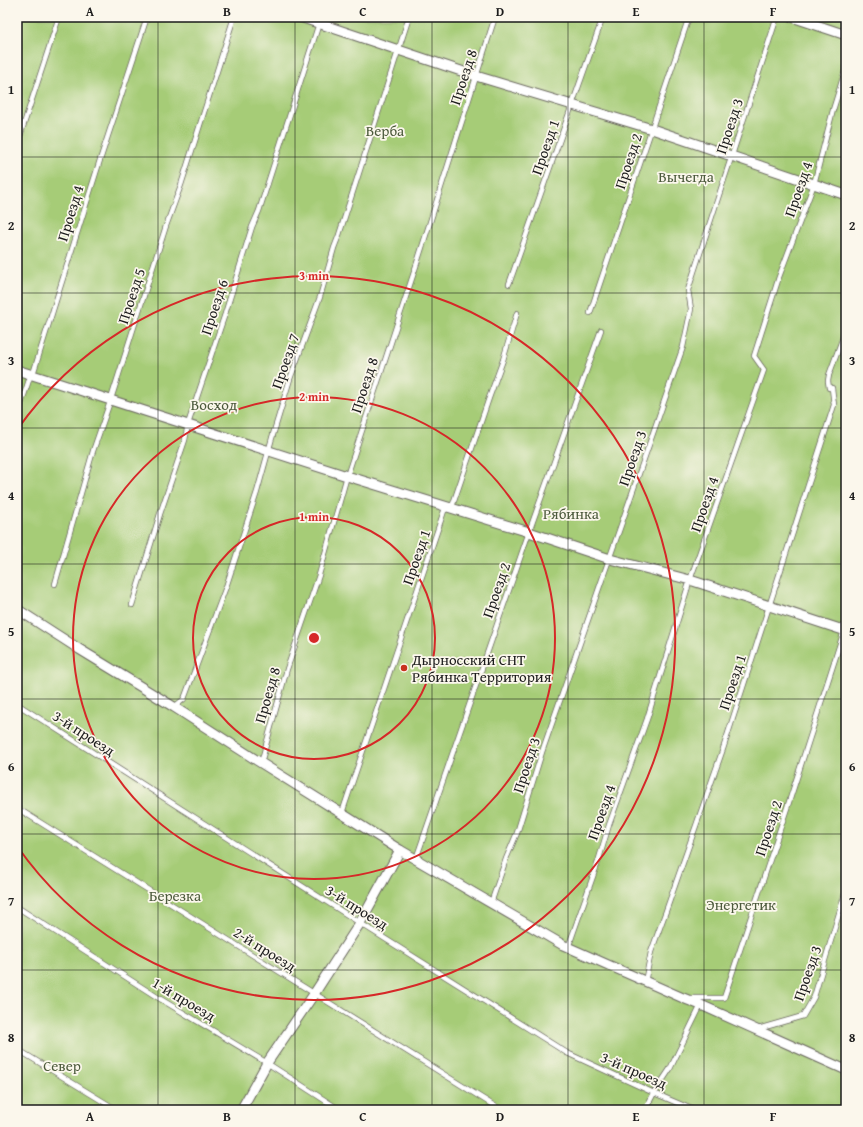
<svg xmlns="http://www.w3.org/2000/svg" width="863" height="1127" viewBox="0 0 863 1127" font-family="'Gentium Book Plus',serif">
	<style>
		.green { fill: #a6cc77; stroke: #61744a }
		.lines { fill: none; stroke-linecap: round; stroke-linejoin: round }
		.lane-casing { stroke: #67645c; stroke-width: 6 }
		.street-casing { stroke: #67645c; stroke-width: 11 }
		.lane { stroke: #fff; stroke-width: 4.5 }
		.street { stroke: #fff; stroke-width: 9 }
		.grid { fill: none; stroke: #1c1c1c; stroke-width: 1; stroke-opacity: 0.55 }
		.ring { fill: none; stroke: #d62828; stroke-width: 2 }
		.poi-dot { fill: #c8321e; stroke: #fbf7ec; stroke-width: 1.5 }
		.labels { text-anchor: middle; dominant-baseline: central; stroke-width: 3.5; stroke-linejoin: round; paint-order: stroke }
		.street-label { font-size: 15px; fill: #1c1c1c; stroke: #fbf7ec }
		.park-label { font-size: 15px; fill: #4c5a3c; stroke: #fbf7ec }
		.poi-label { font-size: 15px; fill: #1c1c1c; stroke: #fbf7ec; text-anchor: start }
		.centre { fill: #d62828; stroke: #fbf7ec; stroke-width: 2 }
		.ring-label { font-size: 12px; text-anchor: middle; font-weight: bold; fill: #d62828; stroke: #fbf7ec; stroke-width: 3.5; stroke-linejoin: round; paint-order: stroke }
		.neatline { fill: none; stroke: #1c1c1c; stroke-width: 1.5 }
		.grid-label { font-size: 13px; text-anchor: middle; font-weight: bold; fill: #1c1c1c }
	</style>
	<rect width="100%" height="100%" fill="#fbf7ec"/>
	<filter id="ink" filterUnits="userSpaceOnUse"><feTurbulence type="fractalNoise" baseFrequency=".025" numOctaves="2"/><feDisplacementMap in="SourceGraphic" scale="8" xChannelSelector="R" yChannelSelector="G"/><feConvolveMatrix kernelMatrix="1 2 1 2 8 2 1 2 1" color-interpolation-filters="sRGB"/></filter>
	<filter id="wash" filterUnits="userSpaceOnUse"><feTurbulence type="fractalNoise" baseFrequency=".012" numOctaves="4" result="noise"/><feDisplacementMap in="SourceGraphic" scale="16" xChannelSelector="R" yChannelSelector="G"/><feGaussianBlur stdDeviation="0.9" result="paint"/><feColorMatrix in="noise" values="0 0 0 0 0 0 0 0 0 0 0 0 0 0 0 0 0 1.4 0 .05"/><feComposite in="paint" operator="in"/></filter>
	<g filter="url(#wash)">
		<rect width="100%" height="100%" fill="#f2ead2"/>
		<rect class="green" x="17" y="17" width="829" height="1093"/>
	</g>
	<g filter="url(#ink)">
		<g class="lines">
			<g class="lane-casing">
				<g id="lane">
					<polyline points="17,145 59,17"/>
					<polyline points="509,284 603,17"/>
					<polyline points="590,313 689,17"/>
					<polyline points="17,416 30,377 33,374 100,160 147,17"/>
					<polyline points="55,584 93,451 111,399 166,226 181,185 234,17"/>
					<polyline points="132,605 160,514 185,440 188,424 225,314 252,227 259,211 321,17"/>
					<polyline points="17,704 360,923 567,1053 654,1093 694,1110"/>
					<polyline points="174,707 184,699 227,584 257,492 272,438 290,379 320,297 334,248 339,235 409,17"/>
					<polyline points="261,763 287,669 319,575 347,476 418,260 495,17"/>
					<polyline points="17,808 501,1110"/>
					<polyline points="342,813 444,511 453,504 489,398 503,360 517,313"/>
					<polyline points="416,859 529,532 601,330"/>
					<polyline points="491,903 506,859 517,833 542,752 683,347 691,309 688,290 777,17"/>
					<polyline points="17,907 157,997 267,1063 340,1110"/>
					<polyline points="565,945 569,945 598,862 609,825 647,719 690,580 764,370 754,356 779,277 814,184 833,110 846,68"/>
					<polyline points="645,982 651,952 666,911 723,749 834,405 832,388 829,388 828,381 829,375 846,329"/>
					<polyline points="690,998 724,998 790,799 846,625"/>
					<polyline points="758,1029 803,1016 814,997 846,890"/>
					<polyline points="17,1049 117,1110"/>
					<polyline points="645,1110 654,1093 670,1069 701,1005"/>
				</g>
			</g>
			<g class="street-casing">
				<g id="street">
					<polyline points="300,17 476,76 652,129 846,195"/>
					<polyline points="792,17 846,35"/>
					<polyline points="17,370 347,476 529,532 610,559 690,580 846,631"/>
					<polyline points="17,609 79,649 174,707 261,763 400,850 563,945 683,998 701,1005 846,1070"/>
					<polyline points="241,1110 267,1063 314,994 360,923 400,850"/>
				</g>
			</g>
			<use href="#lane" class="lane"/>
			<use href="#street" class="street"/>
		</g>
	</g>
	<path class="grid" d="M158,17v1093M295,17v1093M432,17v1093M568,17v1093M704,17v1093M17,157h829M17,293h829M17,428h829M17,564h829M17,699h829M17,834h829M17,970h829"/>
	<g class="ring">
		<circle cx="314" cy="638" r="121"/>
		<circle cx="314" cy="638" r="241"/>
		<path d="M17 430A362 362 0 1 1 17 846"/>
	</g>
	<circle class="poi-dot" cx="404" cy="668" r="4"/>
	<g class="labels">
		<g class="street-label">
			<text transform="translate(463 77) rotate(-72)">Проезд 8</text>
			<text transform="translate(729 126) rotate(-72)">Проезд 3</text>
			<text transform="translate(545 147) rotate(-71)">Проезд 1</text>
			<text transform="translate(628 161) rotate(-72)">Проезд 2</text>
			<text transform="translate(798 189) rotate(-71)">Проезд 4</text>
			<text transform="translate(70 213) rotate(-73)">Проезд 4</text>
			<text transform="translate(131 296) rotate(-72)">Проезд 5</text>
			<text transform="translate(214 307) rotate(-72)">Проезд 6</text>
			<text transform="translate(285 361) rotate(-71)">Проезд 7</text>
			<text transform="translate(364 385) rotate(-72)">Проезд 8</text>
			<text transform="translate(632 458) rotate(-71)">Проезд 3</text>
			<text transform="translate(704 504) rotate(-71)">Проезд 4</text>
			<text transform="translate(416 557) rotate(-71)">Проезд 1</text>
			<text transform="translate(496 590) rotate(-71)">Проезд 2</text>
			<text transform="translate(732 682) rotate(-72)">Проезд 1</text>
			<text transform="translate(267 695) rotate(-74)">Проезд 8</text>
			<text transform="translate(84 733) rotate(33)">3-й проезд</text>
			<text transform="translate(526 765) rotate(-72)">Проезд 3</text>
			<text transform="translate(601 812) rotate(-71)">Проезд 4</text>
			<text transform="translate(768 828) rotate(-72)">Проезд 2</text>
			<text transform="translate(357 907) rotate(32)">3-й проезд</text>
			<text transform="translate(265 949) rotate(32)">2-й проезд</text>
			<text transform="translate(807 973) rotate(-71)">Проезд 3</text>
			<text transform="translate(184 999) rotate(31)">1-й проезд</text>
			<text transform="translate(634 1070) rotate(24)">3-й проезд</text>
		</g>
		<g class="park-label">
			<text x="385" y="130">Верба</text>
			<text x="686" y="176">Вычегда</text>
			<text x="214" y="404">Восход</text>
			<text x="571" y="513">Рябинка</text>
			<text x="175" y="895">Березка</text>
			<text x="741" y="904">Энергетик</text>
			<text x="62" y="1065">Север</text>
		</g>
		<g class="poi-label">
			<text x="412" y="659">Дырносский СНТ<tspan x="412" dy="17">Рябинка Территория</tspan></text>
		</g>
	</g>
	<circle cx="314" cy="638" r="6" class="centre"/>
	<g class="ring-label">
		<text x="314" y="280">3 min</text>
		<text x="314" y="401">2 min</text>
		<text x="314" y="521">1 min</text>
	</g>
	<rect width="863" height="1127" fill="none" stroke="#fbf7ec" stroke-width="44"/>
	<rect x="22" y="22" width="819" height="1083" class="neatline"/>
	<g class="grid-label">
		<text x="90" y="16">A</text>
		<text x="227" y="16">B</text>
		<text x="363" y="16">C</text>
		<text x="500" y="16">D</text>
		<text x="636" y="16">E</text>
		<text x="773" y="16">F</text>
		<text x="11" y="94">1</text>
		<text x="852" y="94">1</text>
		<text x="11" y="230">2</text>
		<text x="852" y="230">2</text>
		<text x="11" y="365">3</text>
		<text x="852" y="365">3</text>
		<text x="11" y="500">4</text>
		<text x="852" y="500">4</text>
		<text x="11" y="636">5</text>
		<text x="852" y="636">5</text>
		<text x="11" y="771">6</text>
		<text x="852" y="771">6</text>
		<text x="11" y="906">7</text>
		<text x="852" y="906">7</text>
		<text x="11" y="1042">8</text>
		<text x="852" y="1042">8</text>
		<text x="90" y="1121">A</text>
		<text x="227" y="1121">B</text>
		<text x="363" y="1121">C</text>
		<text x="500" y="1121">D</text>
		<text x="636" y="1121">E</text>
		<text x="773" y="1121">F</text>
	</g>
</svg>
